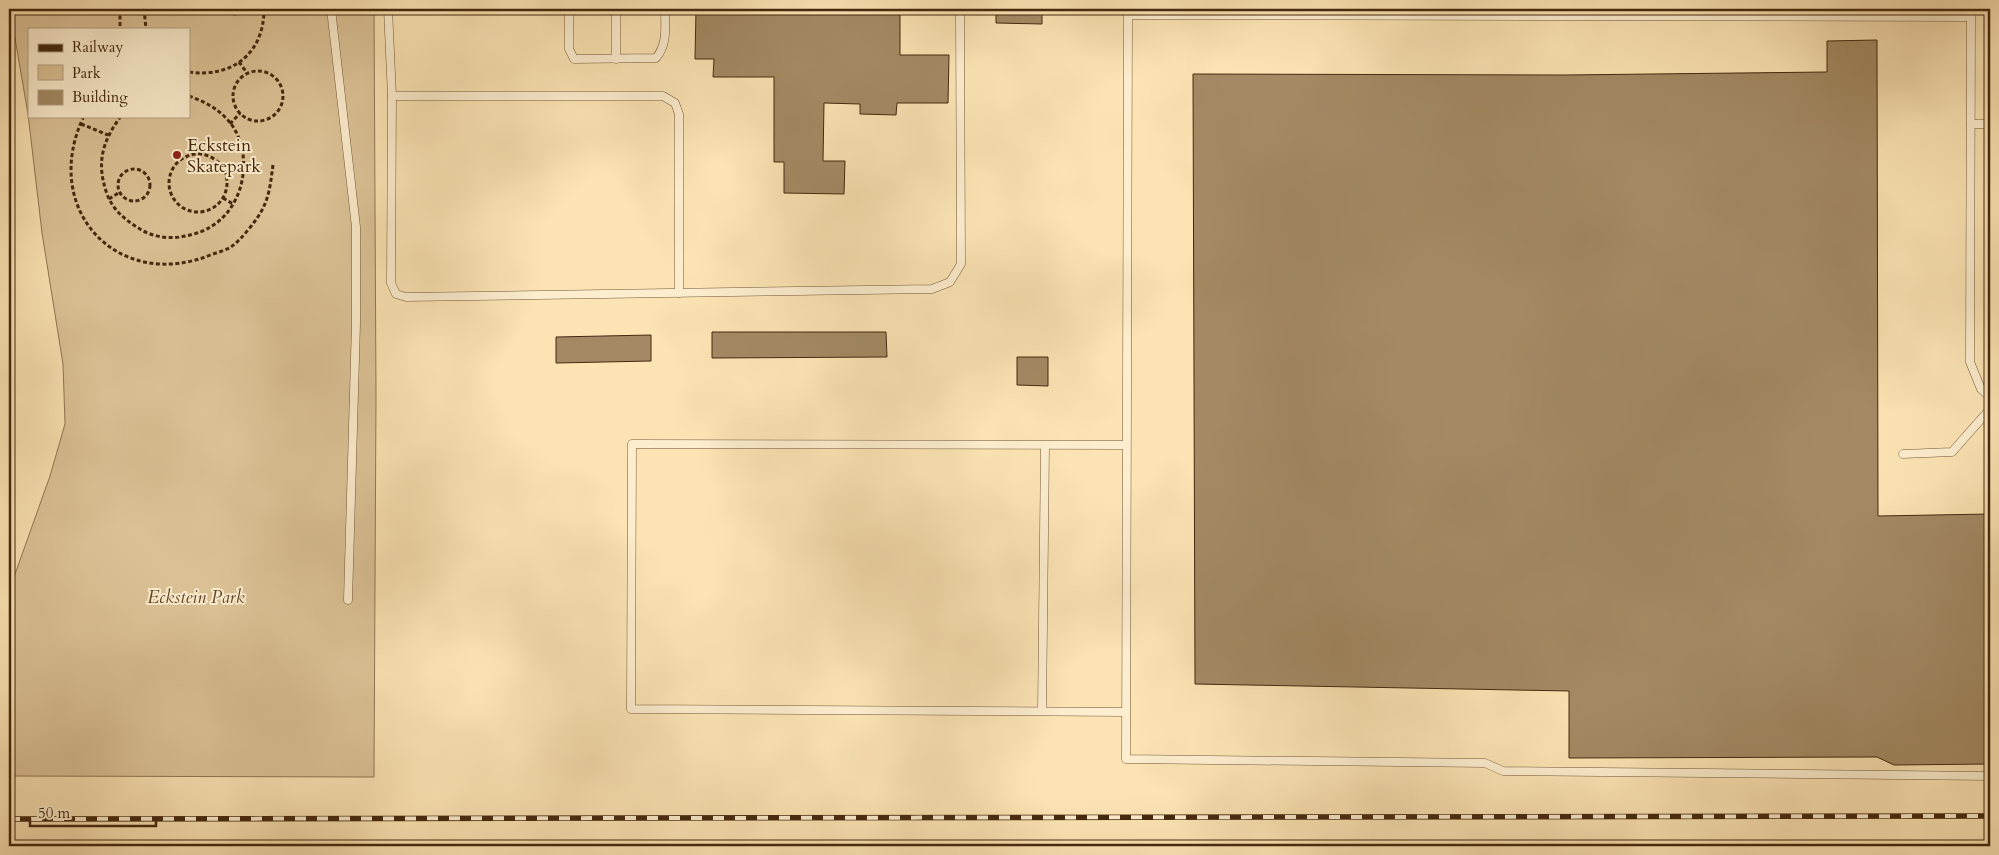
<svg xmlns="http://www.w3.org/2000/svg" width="1999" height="855" viewBox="0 0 1999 855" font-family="Cardo,serif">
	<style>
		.green { fill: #dcc397; stroke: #907653; fill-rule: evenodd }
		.building { fill: #a38a64; stroke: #44290f }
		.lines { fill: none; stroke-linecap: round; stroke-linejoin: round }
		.service-casing { stroke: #725838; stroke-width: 9 }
		.path { stroke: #44290f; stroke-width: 3; stroke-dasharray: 4 2.5; stroke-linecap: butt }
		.service { stroke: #fcedce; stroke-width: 8 }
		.rail-casing { stroke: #44290f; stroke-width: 5.5 }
		.rail { stroke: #fcedce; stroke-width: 4; stroke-dasharray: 11; stroke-linecap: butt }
		.poi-dot { fill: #8f2418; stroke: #fcedce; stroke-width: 2 }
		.labels { text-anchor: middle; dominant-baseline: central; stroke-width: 4; stroke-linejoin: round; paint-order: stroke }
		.poi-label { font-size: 18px; fill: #44290f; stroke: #fcedce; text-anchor: start }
		.park-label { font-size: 18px; font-style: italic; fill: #62482a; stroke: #fcedce }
	</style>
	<rect width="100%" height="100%" fill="#fbe3b3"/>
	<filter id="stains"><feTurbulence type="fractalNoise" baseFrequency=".004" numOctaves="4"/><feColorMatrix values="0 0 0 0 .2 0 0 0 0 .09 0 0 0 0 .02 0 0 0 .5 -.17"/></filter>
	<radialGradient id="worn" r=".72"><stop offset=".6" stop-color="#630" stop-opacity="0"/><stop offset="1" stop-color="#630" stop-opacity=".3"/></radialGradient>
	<path class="green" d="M10,9h364l2,387 -2,381 -365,-1v-185l41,-115 15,-52 -2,-60 -21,-131 -14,-119zM29,29h160v87h-160z"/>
	<g class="building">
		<polygon points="696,9 900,9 900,55 949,55 948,103 897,103 896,115 860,114 860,104 824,103 823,161 845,161 844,194 784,193 784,162 774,162 774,77 713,77 714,59 695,59"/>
		<polygon points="996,9 1042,9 1042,24 996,23"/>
		<polygon points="1877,40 1878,516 1990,514 1990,764 1894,765 1877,757 1569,758 1569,691 1195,684 1193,74 1565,75 1827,72 1827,41"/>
		<polygon points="712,332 886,332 887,357 712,358"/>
		<polygon points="651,335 651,361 556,363 556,337"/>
		<polygon points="1017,357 1048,357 1048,386 1017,385"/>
	</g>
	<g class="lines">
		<g class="service-casing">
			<g id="service">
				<polyline points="331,9 356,227 356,323 348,600"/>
				<polyline points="388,9 392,96 391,283 396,294 406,297 932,289 950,282 961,264 960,9"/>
				<path d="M569,9v40l5,10 82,-1c12,-14 9,-32 9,-49"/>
				<polyline points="616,9 616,59"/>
				<polyline points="392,96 663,96 675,103 679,114 679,293"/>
				<polyline points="1971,124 1990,124"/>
				<polyline points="1990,397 1981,389 1970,362 1971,17 1128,15 1126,759 1485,763 1503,771 1990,776"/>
				<polyline points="1903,454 1952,452 1990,409"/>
				<polyline points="1042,711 1045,446"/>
				<polyline points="1125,712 631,709 632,444 1126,445"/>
			</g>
		</g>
		<g class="path">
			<polyline points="120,9 120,29"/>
			<polyline points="144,9 146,29"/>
			<polyline points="222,9 226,13 235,14 246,9"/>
			<polyline points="239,62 247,73"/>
			<circle cx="258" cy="96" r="25"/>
			<path d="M189,72c43,6 75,-18 75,-63"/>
			<path d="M84,116c-45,93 34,178 129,138 6,-2 13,-4 18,-7 10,-7 28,-29 33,-41 6,-13 7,-27 9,-41"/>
			<path d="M121,116c-19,26 -25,47 -14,78 6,16 18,26 33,35 11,7 26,10 40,8 12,-2 24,-5 35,-13 33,-23 39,-79 10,-107 -11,-11 -23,-16 -36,-21"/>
			<polyline points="81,124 108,135"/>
			<polyline points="230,124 240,113"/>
			<circle cx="198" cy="183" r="29"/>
			<circle cx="134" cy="185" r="16"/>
			<polyline points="223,198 233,204"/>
			<polyline points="109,199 120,192"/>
		</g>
		<use href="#service" class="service"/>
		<g class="rail-casing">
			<polyline id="rail" points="9,819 1990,816"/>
		</g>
		<use href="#rail" class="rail"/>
	</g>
	<circle class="poi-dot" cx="177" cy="155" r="5"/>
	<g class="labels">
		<g class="poi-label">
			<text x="187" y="145">Eckstein<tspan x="187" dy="21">Skatepark</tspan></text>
		</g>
		<g class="park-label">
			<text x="196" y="597">Eckstein Park</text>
		</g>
	</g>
	<rect width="1999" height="855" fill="none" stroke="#fbe3b3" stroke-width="30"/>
	<rect x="10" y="10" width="1979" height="835" fill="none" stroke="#44290f" stroke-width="2.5"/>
	<rect x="15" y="15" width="1969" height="825" fill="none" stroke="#44290f"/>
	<rect x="28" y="28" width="162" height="90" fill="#fcedce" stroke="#b29f82"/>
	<rect x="38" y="44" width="25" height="8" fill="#44290f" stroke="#b29f82"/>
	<text x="72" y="52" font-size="15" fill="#44290f">Railway</text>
	<rect x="38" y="65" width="25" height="15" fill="#dcc397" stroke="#b29f82"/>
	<text x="72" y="78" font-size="15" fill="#44290f">Park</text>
	<rect x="38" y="90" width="25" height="15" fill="#a38a64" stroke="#b29f82"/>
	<text x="72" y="102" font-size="15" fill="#44290f">Building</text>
	<path d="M30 818v8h126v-8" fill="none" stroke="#44290f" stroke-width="2.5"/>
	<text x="38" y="818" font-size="15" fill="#44290f" stroke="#fcedce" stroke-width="4" paint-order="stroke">50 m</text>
	<rect width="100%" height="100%" filter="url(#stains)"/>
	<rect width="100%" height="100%" fill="url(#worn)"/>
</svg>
